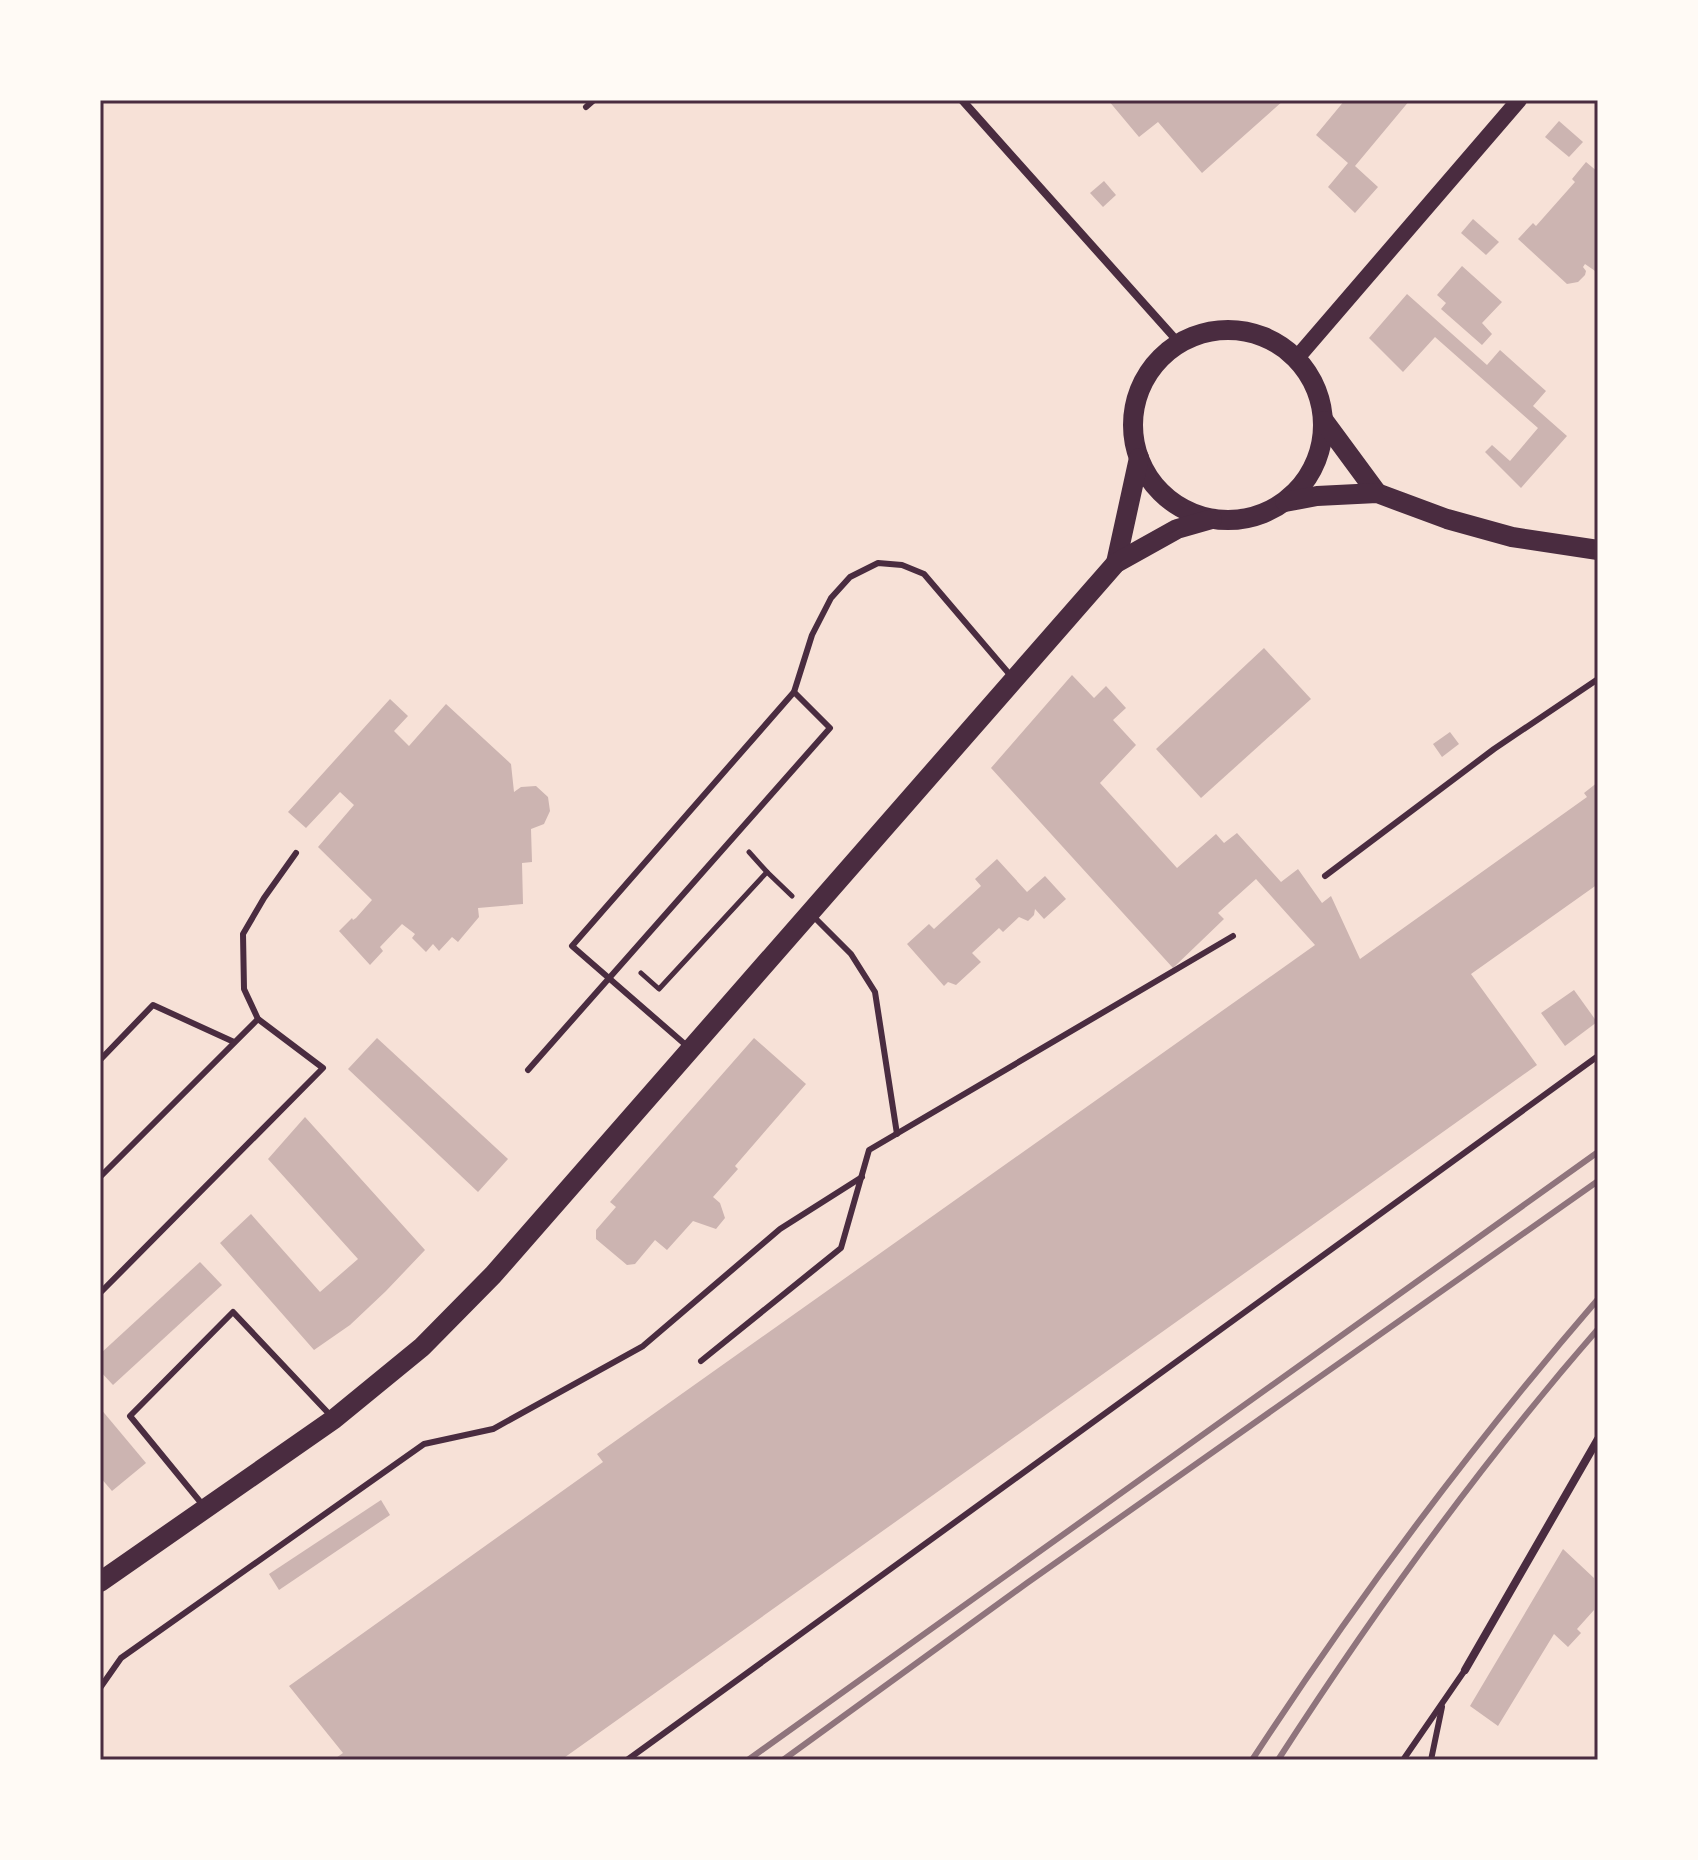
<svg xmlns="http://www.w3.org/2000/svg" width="1698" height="1860" viewBox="0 0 1698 1860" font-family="Signika,sans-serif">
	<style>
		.building { fill: #ccb4b1 }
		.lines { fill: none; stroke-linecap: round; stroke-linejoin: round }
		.path { stroke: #4a2c40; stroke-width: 5 }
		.service { stroke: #4a2c40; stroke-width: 6 }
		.minor { stroke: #4a2c40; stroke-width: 8 }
		.secondary { stroke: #4a2c40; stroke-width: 16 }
		.primary { stroke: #4a2c40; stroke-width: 20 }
		.rail { stroke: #8f747c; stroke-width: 6 }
		.neatline { fill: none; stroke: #4a2c40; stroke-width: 3 }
	</style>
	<rect width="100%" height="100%" fill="#f7e1d7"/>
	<g class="building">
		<polygon points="1108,100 1284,100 1202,173 1158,122 1139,137"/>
		<polygon points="1345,100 1410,100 1355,166 1378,187 1355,213 1328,187 1348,163 1316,135"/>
		<polygon points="1559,121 1583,142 1569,157 1545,137"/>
		<polygon points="1586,162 1598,172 1598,273 1585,264 1583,267 1586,271 1585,275 1578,282 1567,284 1518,239 1533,223 1536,226 1575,182 1572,179"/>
		<polygon points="1104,181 1116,195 1103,207 1090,193"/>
		<polygon points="1473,219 1499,242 1486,255 1461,233"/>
		<polygon points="1462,266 1502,302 1482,323 1492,334 1482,345 1441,309 1446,303 1437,295"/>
		<polygon points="1407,294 1487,365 1500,350 1546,391 1533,406 1567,436 1521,488 1485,452 1492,445 1510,461 1538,428 1435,337 1403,372 1369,338"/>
		<polygon points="1264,648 1311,699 1201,798 1156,749"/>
		<polygon points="1072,675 1094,698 1106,686 1126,708 1113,720 1136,745 1100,783 1177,868 1216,834 1224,843 1237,833 1281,882 1298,869 1322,903 1331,896 1360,959 1587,797 1584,793 1598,782 1598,884 1471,974 1537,1065 561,1760 333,1760 343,1753 289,1686 603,1462 597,1454 1315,945 1256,879 1218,913 1224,919 1173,968 991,768"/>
		<polygon points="390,699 408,716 394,731 409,746 446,704 511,764 514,792 521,787 536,786 548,797 550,811 544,824 531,829 532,862 522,863 523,904 478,908 479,917 463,936 458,942 452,937 439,951 433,944 426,952 412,938 415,934 402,924 380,947 383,951 370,965 339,931 352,918 353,920 356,918 372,900 318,847 354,805 340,792 306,828 288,812"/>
		<polygon points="1450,732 1459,744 1442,757 1433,744"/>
		<polygon points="997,859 1027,892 1045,876 1066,899 1044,919 1035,909 1034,915 1028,921 1019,917 1003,932 999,928 972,953 981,962 956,985 948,982 944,986 907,944 929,924 934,929 981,886 975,879"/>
		<polygon points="1574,990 1597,1022 1565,1046 1541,1013"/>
		<polygon points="377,1038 508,1159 478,1192 348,1069"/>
		<polygon points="754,1038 806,1084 735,1166 738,1169 713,1197 720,1203 725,1218 716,1229 693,1221 667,1250 655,1240 635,1264 627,1265 596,1239 596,1230 616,1207 610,1202"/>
		<polygon points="305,1117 425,1250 386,1291 350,1325 314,1350 220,1243 251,1214 320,1292 358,1259 268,1159"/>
		<polygon points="200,1262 222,1285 113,1385 100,1371 100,1354"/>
		<polygon points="100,1408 146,1463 112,1491 100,1477"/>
		<polygon points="381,1500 390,1515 279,1590 269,1574"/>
		<polygon points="1563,1549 1594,1578 1594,1610 1577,1629 1581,1633 1568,1647 1554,1634 1498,1726 1470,1706"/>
	</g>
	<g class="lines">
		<g class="path">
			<polyline points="749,852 767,872"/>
			<polyline points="641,973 659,989 767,872 792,896"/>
		</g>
		<g class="service">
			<polyline points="586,107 594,100"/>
			<polyline points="1325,876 1494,749 1598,679"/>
			<polyline points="812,915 851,954 875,992 897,1134"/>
			<polyline points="687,1046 572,946 794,692 812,635 831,598 850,577 878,563 902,565 924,574 1011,676"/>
			<polyline points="100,1060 153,1005 234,1042"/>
			<polyline points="528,1070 830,728 794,692"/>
			<polyline points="100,1177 258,1019"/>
			<polyline points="100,1293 323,1068 258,1019 244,989 243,934 264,898 296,853"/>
			<polyline points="701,1361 841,1248 869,1150 1233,936"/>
			<polyline points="202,1504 130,1416 233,1312 332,1417"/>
			<polyline points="100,1688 121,1658 424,1444 493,1429 643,1346 780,1229 862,1177"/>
			<polyline points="627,1760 1598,1056"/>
			<polyline points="1403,1760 1465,1670"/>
			<polyline points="1431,1760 1442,1707"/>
		</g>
		<g class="minor">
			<polyline points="962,100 1180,344"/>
			<polyline points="1465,1670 1598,1439"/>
		</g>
		<polyline class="secondary" points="1296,359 1519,100"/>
		<g class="primary">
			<circle cx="1228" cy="425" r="95"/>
			<polyline points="1324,421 1377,493"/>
			<polyline points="1285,502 1317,496 1377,493 1447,519 1512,537 1598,550"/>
			<polyline points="1116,563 1139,458"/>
			<polyline points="100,1582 334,1419 422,1347 493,1275 1116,563 1177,529 1212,519"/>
		</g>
		<g class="rail">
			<polyline points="748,1760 1598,1152"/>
			<polyline points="783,1760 1027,1583 1598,1181"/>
			<path d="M1252,1760c105,-161 220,-315 346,-461"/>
			<path d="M1278,1760c97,-150 202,-296 320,-431"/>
		</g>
	</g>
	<rect width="1698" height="1860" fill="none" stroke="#fffaf5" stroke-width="204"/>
	<rect x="102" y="102" width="1494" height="1656" class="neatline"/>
</svg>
